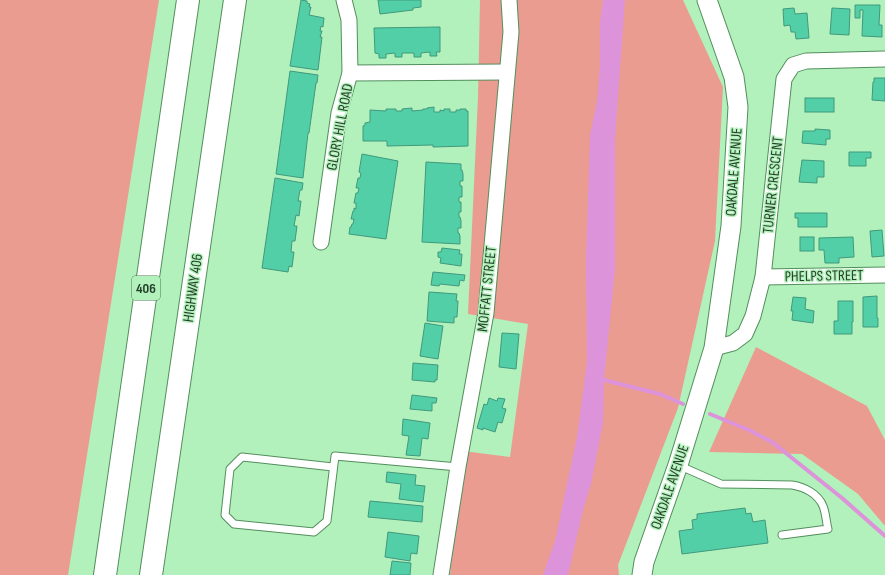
<svg xmlns="http://www.w3.org/2000/svg" width="885" height="575" viewBox="0 0 885 575" font-family="'Sofia Sans Condensed',sans-serif">
	<style>
		.green { fill: #eb9c90 }
		.water { fill: #dc93d9 }
		.lines { fill: none; stroke-linecap: round; stroke-linejoin: round }
		.stream { stroke: #dc93d9; stroke-width: 4 }
		.building { fill: #53cfa7; stroke: #40997c }
		.service-casing { stroke: #538e5d; stroke-width: 9 }
		.minor-casing { stroke: #538e5d; stroke-width: 17 }
		.tertiary-casing { stroke: #538e5d; stroke-width: 21 }
		.motorway-casing { stroke: #538e5d; stroke-width: 24 }
		.service { stroke: #fff; stroke-width: 7 }
		.minor { stroke: #fff; stroke-width: 15 }
		.tertiary { stroke: #fff; stroke-width: 19 }
		.motorway { stroke: #fff; stroke-width: 22 }
		.labels { text-anchor: middle; dominant-baseline: central; stroke-width: 3; stroke-linejoin: round; paint-order: stroke }
		.shield { fill: #b2f1bb; stroke: #4f7455; stroke-width: 1 }
		.shield-label { font-size: 14px; font-weight: bold; fill: #253f29 }
		.street-label { font-size: 15px; fill: #253f29; stroke: #b2f1bb }
	</style>
	<rect width="100%" height="100%" fill="#b2f1bb"/>
	<g class="green">
		<polygon points="0,0 159,0 68,575 0,575"/>
		<polygon points="480,0 683,0 723,87 715,241 678,408 618,565 619,575 450,575 463,451 510,457 528,324 468,314 478,97"/>
		<polygon points="756,347 867,406 885,440 885,526 858,494 802,454 709,452"/>
	</g>
	<polygon class="water" points="603,0 625,0 615,139 615,269 604,380 603,423 591,484 583,510 568,575 543,575 555,541 577,437 587,362 586,261 590,135 597,101 600,65 600,23"/>
	<g class="lines">
		<g class="stream">
			<polyline points="604,380 660,394 683,404"/>
			<polyline points="710,414 749,430 772,442 842,498 885,536"/>
		</g>
	</g>
	<g class="building">
		<polygon points="301,0 307,1 307,3 310,4 309,7 311,7 309,15 324,18 323,27 321,26 320,31 322,31 320,37 322,37 318,70 290,66"/>
		<polygon points="378,0 421,0 421,7 413,8 413,10 380,14"/>
		<polygon points="855,5 880,5 879,25 882,25 882,37 862,36 863,10 860,10 860,18 855,18"/>
		<polygon points="794,8 795,14 807,13 809,38 796,39 795,32 791,32 790,25 784,26 783,9"/>
		<polygon points="832,8 850,9 849,35 830,34"/>
		<polygon points="440,27 440,52 436,52 437,56 430,56 430,52 421,53 421,57 414,57 414,53 402,53 402,57 395,57 395,53 386,54 386,58 379,58 379,54 375,53 374,28"/>
		<polygon points="290,71 318,75 317,83 316,83 309,133 308,133 303,178 276,174"/>
		<polygon points="874,78 885,78 885,101 872,100 873,82 874,82"/>
		<rect x="805" y="98" width="29" height="14"/>
		<polygon points="434,107 434,112 440,112 440,110 444,111 444,109 450,109 450,112 456,112 456,110 460,110 460,109 466,109 466,111 468,111 468,146 433,147 433,145 387,146 387,141 363,141 363,126 365,125 365,123 370,122 370,110 386,111 386,109 396,109 396,111 402,111 402,109 412,108 412,111 423,110 423,109 427,109 427,108"/>
		<polygon points="815,129 830,130 830,139 826,139 826,145 802,143 803,131 815,131"/>
		<polygon points="849,152 871,152 871,158 866,158 866,166 849,166"/>
		<polygon points="362,154 398,161 386,239 349,234 350,227 351,227 352,224 353,224 354,219 351,219 353,211 354,211 354,208 356,209 356,203 354,203 356,193 358,193 359,188 356,188 358,178 360,178 361,173 359,172"/>
		<polygon points="802,160 824,161 824,177 817,177 817,183 799,182"/>
		<polygon points="426,162 461,164 461,170 462,170 463,174 463,181 460,181 460,186 462,186 462,197 459,197 459,202 461,202 461,212 459,212 459,217 460,217 461,221 461,228 458,228 458,233 459,233 460,236 460,244 422,242"/>
		<polygon points="275,178 303,183 302,190 300,190 298,201 301,201 299,216 296,215 294,226 297,226 295,241 292,241 291,252 294,252 292,267 289,266 288,272 262,268"/>
		<polygon points="795,213 827,213 827,227 798,227 798,218 795,218"/>
		<polygon points="882,230 884,256 872,257 870,231"/>
		<rect x="800" y="237" width="14" height="14"/>
		<polygon points="853,237 854,257 839,258 839,263 825,263 824,250 819,250 819,238"/>
		<polygon points="442,248 460,250 459,254 462,254 461,266 440,263 441,258 438,257 438,252 441,252"/>
		<polygon points="433,272 465,275 464,281 460,280 459,286 440,284 439,286 431,285"/>
		<polygon points="429,292 457,294 456,301 458,301 457,317 454,317 454,323 427,321"/>
		<polygon points="877,296 877,318 878,318 878,327 863,327 863,297"/>
		<polygon points="793,297 806,298 805,309 814,311 813,323 792,320 793,311 791,311"/>
		<polygon points="838,301 853,301 853,322 852,322 852,334 834,334 834,321 838,321"/>
		<polygon points="425,323 443,326 438,359 420,356"/>
		<polygon points="502,333 519,334 516,369 499,367"/>
		<polygon points="413,363 438,365 437,380 435,380 435,382 412,380"/>
		<polygon points="412,395 437,398 436,403 432,403 432,411 410,409"/>
		<polygon points="489,398 497,401 498,398 505,399 502,408 506,409 502,423 498,422 495,432 483,428 483,430 477,428 484,404 487,405"/>
		<polygon points="403,419 430,423 428,439 422,438 420,456 406,455 409,436 402,435"/>
		<polygon points="387,472 416,475 415,485 425,486 423,502 399,499 401,484 386,482"/>
		<polygon points="370,501 423,506 422,522 368,517"/>
		<polygon points="745,508 746,514 751,513 753,522 765,520 768,543 682,554 679,531 693,529 692,520 697,519 697,514"/>
		<polygon points="388,532 419,536 417,554 411,553 410,561 385,557"/>
		<polygon points="392,561 411,563 410,575 390,575"/>
	</g>
	<g class="lines">
		<g class="service-casing">
			<g id="service">
				<path d="M678,465l43,19 71,1c13,2 26,9 31,21 3,7 3,16 5,23l-46,6"/>
				<polyline points="333,467 242,457 230,469 225,515 234,524 314,532 327,521 335,456 458,467"/>
			</g>
		</g>
		<g class="minor-casing">
			<g id="minor">
				<polyline points="350,73 507,72"/>
				<polyline points="321,242 339,113 350,73 349,20 344,0"/>
				<polyline points="763,277 885,275"/>
				<polyline points="714,348 733,343 745,334 753,316 763,277 784,79 793,65 806,61 885,59"/>
				<polyline points="441,575 458,467 486,313 511,32 509,0"/>
			</g>
		</g>
		<g class="tertiary-casing">
			<polyline id="tertiary" points="642,575 644,562 678,465 714,348 731,226 738,107 734,77 707,0"/>
		</g>
		<g class="motorway-casing">
			<g id="motorway">
				<polyline points="105,575 188,0"/>
				<polyline points="151,575 235,0"/>
			</g>
		</g>
		<use href="#service" class="service"/>
		<use href="#minor" class="minor"/>
		<use href="#tertiary" class="tertiary"/>
		<use href="#motorway" class="motorway"/>
	</g>
	<g class="labels">
		<rect class="shield" x="132" y="276" width="28" height="24" rx="3"/>
		<g class="shield-label">
			<text x="146" y="288">406</text>
		</g>
		<g class="street-label">
			<text transform="translate(340 127) rotate(-79)">GLORY HILL ROAD</text>
			<text transform="translate(734 172) rotate(-86)">OAKDALE AVENUE</text>
			<text transform="translate(773 185) rotate(-84)">TURNER CRESCENT</text>
			<text transform="translate(824 276) rotate(-1)">PHELPS STREET</text>
			<text transform="translate(193 288) rotate(-82)">HIGHWAY 406</text>
			<text transform="translate(487 289) rotate(-84)">MOFFATT STREET</text>
			<text transform="translate(670 487) rotate(-71)">OAKDALE AVENUE</text>
		</g>
	</g>
</svg>
